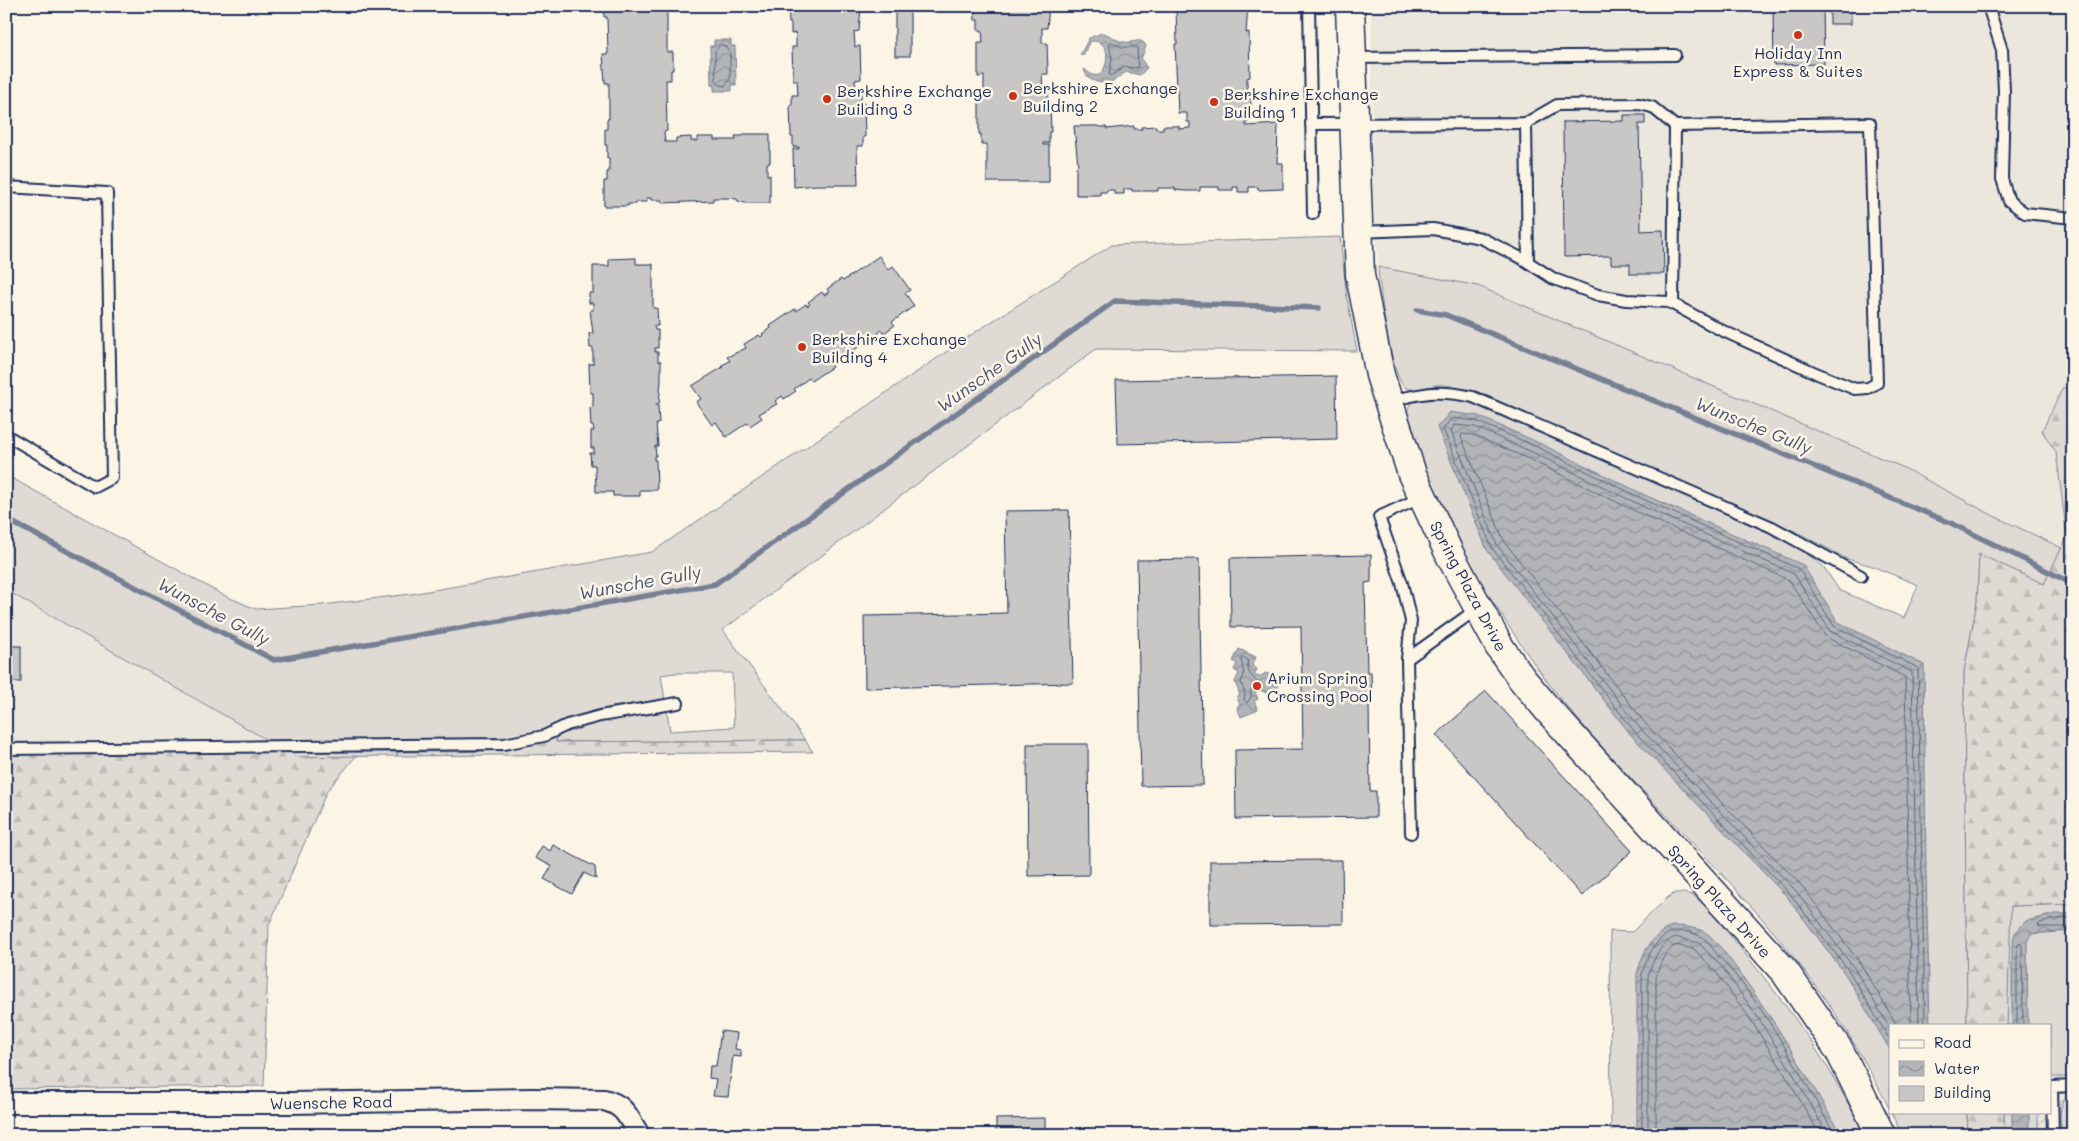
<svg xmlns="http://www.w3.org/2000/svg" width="2079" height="1141" viewBox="0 0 2079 1141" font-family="Mali,sans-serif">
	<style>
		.built { fill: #ece7dc }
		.industrial { fill: url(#industrial-furrows) }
		.grass { fill: #dfdbd4; stroke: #7d8599 }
		.forest { fill: url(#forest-firs); stroke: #7d8599 }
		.water { fill: url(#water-waves); stroke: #767f94 }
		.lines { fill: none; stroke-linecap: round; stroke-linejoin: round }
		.shore { stroke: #576482; stroke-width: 1 }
		.stream { stroke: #767f94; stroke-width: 5.5 }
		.building { fill: #c8c7c6; stroke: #1b2f5e }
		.lane-casing { stroke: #1b2f5e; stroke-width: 14 }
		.street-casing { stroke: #1b2f5e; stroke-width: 24 }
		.secondary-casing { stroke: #1b2f5e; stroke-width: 31 }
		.lane { stroke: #fcf5e5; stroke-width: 10 }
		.street { stroke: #fcf5e5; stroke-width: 20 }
		.secondary { stroke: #fcf5e5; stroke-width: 28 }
		.poi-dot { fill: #c8321e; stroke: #fcf5e5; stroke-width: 2 }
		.labels { text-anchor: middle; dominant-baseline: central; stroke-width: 5; stroke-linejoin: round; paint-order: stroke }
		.poi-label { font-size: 16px; fill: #1b2f5e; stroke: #fcf5e5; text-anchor: start }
		.street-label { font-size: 16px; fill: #1b2f5e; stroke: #fcf5e5 }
		.water-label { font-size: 18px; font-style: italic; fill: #485779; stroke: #fcf5e5 }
	</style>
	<defs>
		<pattern id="industrial-furrows" width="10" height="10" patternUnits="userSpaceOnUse" patternTransform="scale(1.25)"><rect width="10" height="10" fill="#ece7dc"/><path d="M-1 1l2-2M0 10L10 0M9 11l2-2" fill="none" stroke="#cac6bf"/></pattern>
		<pattern id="forest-firs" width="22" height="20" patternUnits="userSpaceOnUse" patternTransform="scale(1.25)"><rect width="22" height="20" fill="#dfdbd4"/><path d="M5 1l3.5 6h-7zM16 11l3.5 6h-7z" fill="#bfbcb8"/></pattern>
		<pattern id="water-waves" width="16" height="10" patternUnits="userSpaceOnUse" patternTransform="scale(1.25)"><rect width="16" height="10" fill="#b2b4b8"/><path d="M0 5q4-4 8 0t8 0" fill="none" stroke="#909399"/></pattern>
	</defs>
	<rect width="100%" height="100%" fill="#fcf5e5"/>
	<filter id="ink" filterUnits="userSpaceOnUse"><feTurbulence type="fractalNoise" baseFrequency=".02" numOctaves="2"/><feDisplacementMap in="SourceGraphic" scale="10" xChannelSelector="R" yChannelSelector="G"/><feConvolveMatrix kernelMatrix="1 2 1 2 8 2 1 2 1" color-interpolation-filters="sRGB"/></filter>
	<g filter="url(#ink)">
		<g class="built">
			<polygon points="1371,6 2073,6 2073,553 1994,516 1902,467 1478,286 1378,267 1372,183"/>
			<polygon points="6,590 274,744 298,757 6,759"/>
		</g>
		<polygon class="industrial" points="2073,940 2073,1135 2038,1135 2038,1112 2050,1112 2050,1025"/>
		<g class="grass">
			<path d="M1340,237l7,61 10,53 -261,-2 -373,281 82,110 -249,2v-6c33,-18 74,-19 111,-25l3,20 64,-4 -2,-54h-57l-14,2 4,25 -53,7 -50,14 -25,12 -36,5 -227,6 -268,-154v-115l217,120 33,14 66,-4 89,-11 241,-42 325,-221 135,-86z"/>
			<path d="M1378,267l100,19 424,181 92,49 68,32 -18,36 -65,-29 -2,47 -13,70 3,353h-77v85c-20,-41 -43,-81 -70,-118 -71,-100 -166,-183 -245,-276 -32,-37 -59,-78 -85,-119 -15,-24 -31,-49 -43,-74 -16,-35 -27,-73 -40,-109 1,-3 1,-6 2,-8 10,-15 53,-5 67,-2l262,113 56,27 29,22 16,24 65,28 14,-33 -46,-19 -25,-7 -48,-26 -318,-139c-13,-4 -30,-10 -45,-9 -8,1 -21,7 -30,3 -15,-7 -27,-103 -28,-121z"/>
			<polygon points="289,752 397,752 397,756 298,757"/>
			<path d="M1675,893c6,0 14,0 19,3 16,12 35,39 48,54 49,60 89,115 122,185h-253l-1,-204 22,1 35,-34z"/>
			<polygon points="2073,904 2073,975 2069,975 2069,1077 2050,1077 2050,1025 2007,1025 2010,906"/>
			<path d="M2069,1098h4v37h-8c-6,-8 -6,-25 -2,-34z"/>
			<polygon points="1891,1112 1967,1112 1968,1135 1902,1135"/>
			<rect x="2004" y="1112" width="34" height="23"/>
		</g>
		<g class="forest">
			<polygon points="2063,387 2073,392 2073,904 2011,906 2007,1025 1967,1025 1964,672 1977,602 1979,554 2044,584 2067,537 2056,452 2042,431"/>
			<path d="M556,736v6l249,-2 8,12 -416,4 1,-4c52,-1 109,4 158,-16z"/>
			<polygon points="289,752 298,757 356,756 327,791 269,925 264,1086 6,1089 6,754"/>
			<polygon points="1967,1112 2004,1112 2004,1135 1968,1135"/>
		</g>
		<g class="water">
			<path d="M1102,33c8,1 14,8 22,9 9,2 17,-6 22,4l-5,13 6,9 -7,7 -13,-3c-6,2 -8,6 -14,9 -11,5 -27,0 -29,-12 6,4 9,9 17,5 8,-11 10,-33 -9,-33l-5,5 -3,9h-4l9,-17z"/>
			<polygon points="714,40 731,40 731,46 735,46 736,85 732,85 732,91 714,91 714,86 711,85 710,46 714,46"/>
			<polygon points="1450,412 1478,416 1537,442 1647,496 1803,565 1838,622 1924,665 1926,869 1930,1025 1890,1025 1890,1050 1845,974 1788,898 1631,735 1487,550 1437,427"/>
			<polygon points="1239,649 1256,657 1252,666 1257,669 1254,675 1259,677 1266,673 1273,676 1278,675 1278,693 1272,690 1266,693 1260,690 1255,692 1258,699 1254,701 1258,710 1241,717 1237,707 1240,705 1237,697 1240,695 1235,682 1239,673 1234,670 1237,663 1233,661"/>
			<polygon points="2055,914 2073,914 2073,931 2031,934 2027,942 2028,1025 2012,1025 2012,946 2015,933 2026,921"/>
			<path d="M1671,926c10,0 24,1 34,6 11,7 29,33 37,44 37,51 68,104 99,159h-204v-161c7,-24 12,-35 34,-48z"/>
			<rect x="2012" y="1112" width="17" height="23"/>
		</g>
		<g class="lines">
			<g class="shore">
				<polygon points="1111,42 1122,47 1137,47 1138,68 1125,67 1112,75 1109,75 1112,58 1109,44"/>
				<polygon points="721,45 725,46 730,52 730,79 725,86 720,85 716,80 715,51"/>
				<path d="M1243,657l5,3c-2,11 3,16 10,23l-7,6v8l-4,6 -3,-3 1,-6 -4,-11 3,-9 -3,-15z"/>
				<polyline points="2073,918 2056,919 2040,923 2038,925 2040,927 2073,927"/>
				<polyline points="1897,1025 1860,963 1802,886 1645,723 1504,541 1461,437 1462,434 1473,435 1529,459 1639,513 1789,580 1826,637 1905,677 1911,1025"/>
				<polyline points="2017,1025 2017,947 2020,943 2022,946 2023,1025"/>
				<polyline points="1890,1028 1854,968 1796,891 1640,728 1497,545 1451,431 1454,425 1475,427 1532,452 1642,506 1794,574 1830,631 1912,672 1919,1025"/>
				<polyline points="1890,1040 1849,971 1791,895 1635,732 1492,548 1443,429 1452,418 1476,421 1535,446 1645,500 1799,569 1834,626 1918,668 1925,1025"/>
				<path d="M1642,1135v-161c9,-29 24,-54 58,-38 7,3 12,12 16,17 49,52 84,120 119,182"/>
				<path d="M1648,1135v-159c5,-16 11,-32 27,-39l24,6 23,24 33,46 36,57 37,65"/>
				<path d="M1656,1135v-158c4,-13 8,-26 20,-32l18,4 22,23 33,45 36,57 35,61"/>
			</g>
			<g class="stream">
				<polyline points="1417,310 1446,315 1951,523 2073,584"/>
				<polyline points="6,519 274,660 715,584 1115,301 1319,308"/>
			</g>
		</g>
		<g class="building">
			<polygon points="600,6 667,6 667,52 673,52 673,70 671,70 671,80 666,80 667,131 664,132 665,142 676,142 676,138 691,137 691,141 698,141 698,137 714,137 714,140 736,140 735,136 743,136 743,134 770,134 770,163 767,163 767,175 770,175 770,203 745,203 738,201 737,199 726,198 713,198 713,201 662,203 662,200 651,200 651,198 647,198 647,202 636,202 636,204 628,204 628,206 604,206 604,181 607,181 607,172 609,172 609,158 607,158 607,145 605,145 605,129 607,129 607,119 609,119 609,83 605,83 603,54 608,54 607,17 604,17 604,8 600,8"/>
			<polygon points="788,6 861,6 859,31 854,32 855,47 860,46 861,79 855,80 856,93 861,93 861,103 864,103 865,137 863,137 863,146 857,146 858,185 817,185 794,187 793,149 799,149 799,147 793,147 793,137 791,137 790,105 792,105 792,95 798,95 797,80 793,80 792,47 796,47 796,33 791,34 791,23 789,23"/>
			<rect x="895" y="6" width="15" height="50"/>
			<polygon points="974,6 1049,6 1047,28 1042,28 1042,43 1047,43 1048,74 1042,74 1043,91 1048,91 1048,102 1050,102 1051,132 1049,132 1049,143 1043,143 1043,145 1049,145 1049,182 987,182 987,144 981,144 981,134 979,134 979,91 984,91 984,76 978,77 978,43 983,43 982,30 978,30 978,20 975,20"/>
			<polygon points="1176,6 1248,6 1246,33 1249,32 1250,77 1247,78 1247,84 1248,94 1251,95 1251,110 1248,110 1248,122 1246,122 1246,126 1278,124 1277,163 1283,163 1283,189 1258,190 1258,187 1249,187 1249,192 1238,192 1238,187 1233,187 1233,190 1219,190 1219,187 1200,187 1200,191 1186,191 1175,190 1175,188 1158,188 1158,191 1132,191 1132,189 1124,189 1124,194 1114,194 1114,190 1107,190 1107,192 1100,192 1100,195 1076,195 1076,167 1078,165 1074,126 1098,126 1099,127 1106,127 1107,129 1134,126 1134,129 1142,129 1141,127 1156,126 1156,129 1163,129 1163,126 1179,126 1179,129 1190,128 1190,122 1187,122 1187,113 1178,113 1175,44 1177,44"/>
			<polygon points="1773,6 1823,6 1824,64 1774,65"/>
			<rect x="1830" y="6" width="21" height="18"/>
			<polygon points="1624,115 1645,115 1645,124 1639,124 1641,231 1663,230 1664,274 1630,274 1630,264 1611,264 1611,256 1564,257 1563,122 1624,121"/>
			<polygon points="879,256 888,270 893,266 910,290 905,293 914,306 892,322 895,325 884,333 882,330 878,333 879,334 865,344 864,342 847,356 845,353 830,364 832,367 811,381 809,378 794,389 796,391 784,399 782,396 775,401 777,404 759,414 762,418 750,426 747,423 726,437 716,422 712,425 696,402 701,399 692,386 723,367 722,365 730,361 727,357 746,348 744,344 759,335 761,337 763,335 762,334 771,328 770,326 795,309 796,311 806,304 807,306 810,304 808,302 822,292 824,295 829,292 827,289 841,279 843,281"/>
			<polygon points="636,258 636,264 653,264 653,308 657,308 658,326 654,326 655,330 658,330 658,348 655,348 655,352 658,352 658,361 661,361 661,380 659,404 656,404 656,406 658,406 659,423 656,424 658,446 655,446 656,456 654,456 654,460 656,460 657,490 640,490 640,496 613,496 613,492 596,492 595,465 591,465 590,453 594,453 594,448 591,448 591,431 594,431 593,426 591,426 590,408 593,407 593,393 590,393 589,364 593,364 593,348 590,348 589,333 593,333 590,310 593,310 593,303 589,303 589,293 593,293 593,266 609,266 609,259"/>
			<polygon points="1336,376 1337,439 1118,444 1116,380"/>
			<polygon points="1069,510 1073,683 865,688 864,616 1007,613 1005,511"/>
			<polygon points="1371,555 1371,582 1365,583 1367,672 1371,672 1372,700 1369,700 1370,791 1376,791 1376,817 1236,819 1235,750 1303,749 1301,626 1231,627 1230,558"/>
			<polygon points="1199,559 1203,785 1141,786 1137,560"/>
			<rect x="6" y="646" width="15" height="36"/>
			<polygon points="1486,691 1632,851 1582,896 1436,735"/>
			<polygon points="1027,744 1088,744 1089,875 1028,876"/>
			<polygon points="553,845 595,867 596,879 584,873 572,894 544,879 552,866 535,858 542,846 550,851"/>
			<polygon points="1342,860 1343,924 1210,925 1210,861"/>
			<polygon points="721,1031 737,1033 735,1049 741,1050 741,1057 733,1056 728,1097 713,1096 716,1079 709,1078 710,1066 716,1066"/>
			<polygon points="1045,1118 1045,1135 996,1135 996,1119"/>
		</g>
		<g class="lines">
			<g class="lane-casing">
				<g id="lane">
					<polyline points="1309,6 1313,214"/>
					<polyline points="1988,6 2002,50 2004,91 2002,179 2009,201 2025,213 2073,218"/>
					<polyline points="1352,58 1675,55"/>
					<polyline points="1526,123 1528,262"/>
					<polyline points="1311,124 1526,123 1557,105 1639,104 1652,107 1675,126 1870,123 1877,383 1868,388 1855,389 1818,374 1721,330 1669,302 1626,300 1598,295 1554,279 1523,259 1481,238 1433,229 1359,232"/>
					<polyline points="6,187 107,193 112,478 95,487 6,435"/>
					<polyline points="1673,304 1675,126"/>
					<path d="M1389,401c35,-8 49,-12 84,-4l299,130 89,49"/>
					<polyline points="1407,659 1477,609"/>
					<polyline points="6,749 504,744 544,736 567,725 600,716 678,703"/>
					<polyline points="1411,833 1407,659 1411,621 1402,583 1379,517 1422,497"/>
					<polyline points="2053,1135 2052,1087 2073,1086"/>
				</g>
			</g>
			<g class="street-casing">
				<path id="street" d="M6,1103h286l239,-4 73,1c21,5 24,17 35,35"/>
			</g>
			<g class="secondary-casing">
				<polyline id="secondary" points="1350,6 1360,275 1380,375 1412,474 1450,555 1499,646 1522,679 1549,711 1785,972 1839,1050 1881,1135"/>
			</g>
			<use href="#lane" class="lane"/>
			<use href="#street" class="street"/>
			<use href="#secondary" class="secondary"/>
		</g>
	</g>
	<g class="poi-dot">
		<circle cx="1798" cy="35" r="5"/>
		<circle cx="1013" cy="96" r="5"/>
		<circle cx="827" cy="99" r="5"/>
		<circle cx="1214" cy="102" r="5"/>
		<circle cx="802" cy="347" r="5"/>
		<circle cx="1257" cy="686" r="5"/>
	</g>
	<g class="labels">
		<g class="poi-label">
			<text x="1798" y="52" text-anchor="middle">Holiday Inn<tspan x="1798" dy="18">Express &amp; Suites</tspan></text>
			<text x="1023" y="87">Berkshire Exchange<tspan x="1023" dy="18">Building 2</tspan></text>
			<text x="837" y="90">Berkshire Exchange<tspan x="837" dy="18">Building 3</tspan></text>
			<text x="1224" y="93">Berkshire Exchange<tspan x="1224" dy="18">Building 1</tspan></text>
			<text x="812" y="338">Berkshire Exchange<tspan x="812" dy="18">Building 4</tspan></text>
			<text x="1267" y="677">Arium Spring<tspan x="1267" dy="18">Crossing Pool</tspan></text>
		</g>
		<g class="street-label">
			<text transform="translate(1469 586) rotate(62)">Spring Plaza Drive</text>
			<text transform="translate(1720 901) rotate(48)">Spring Plaza Drive</text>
			<text transform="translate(331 1102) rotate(-1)">Wuensche Road</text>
		</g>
		<g class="water-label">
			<text transform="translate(989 372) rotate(-35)">Wunsche Gully</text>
			<text transform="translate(1754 425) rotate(22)">Wunsche Gully</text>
			<text transform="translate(640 582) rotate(-10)">Wunsche Gully</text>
			<text transform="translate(214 611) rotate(28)">Wunsche Gully</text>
		</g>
	</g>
	<rect width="2079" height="1141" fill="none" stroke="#fcf5e5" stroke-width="25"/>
	<rect x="12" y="12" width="2054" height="1116" fill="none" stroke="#1b2f5e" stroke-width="2" filter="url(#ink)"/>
	<rect x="1889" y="1024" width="162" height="90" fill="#fcf5e5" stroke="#a2a6af"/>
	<rect x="1899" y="1040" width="25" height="8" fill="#fcf5e5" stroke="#a2a6af"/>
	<text x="1934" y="1048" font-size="15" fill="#1b2f5e">Road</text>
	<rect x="1899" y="1061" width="25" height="15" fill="url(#water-waves)" stroke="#a2a6af"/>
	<text x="1934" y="1074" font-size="15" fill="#1b2f5e">Water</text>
	<rect x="1899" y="1086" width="25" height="15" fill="#c8c7c6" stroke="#a2a6af"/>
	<text x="1934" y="1098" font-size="15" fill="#1b2f5e">Building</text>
</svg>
